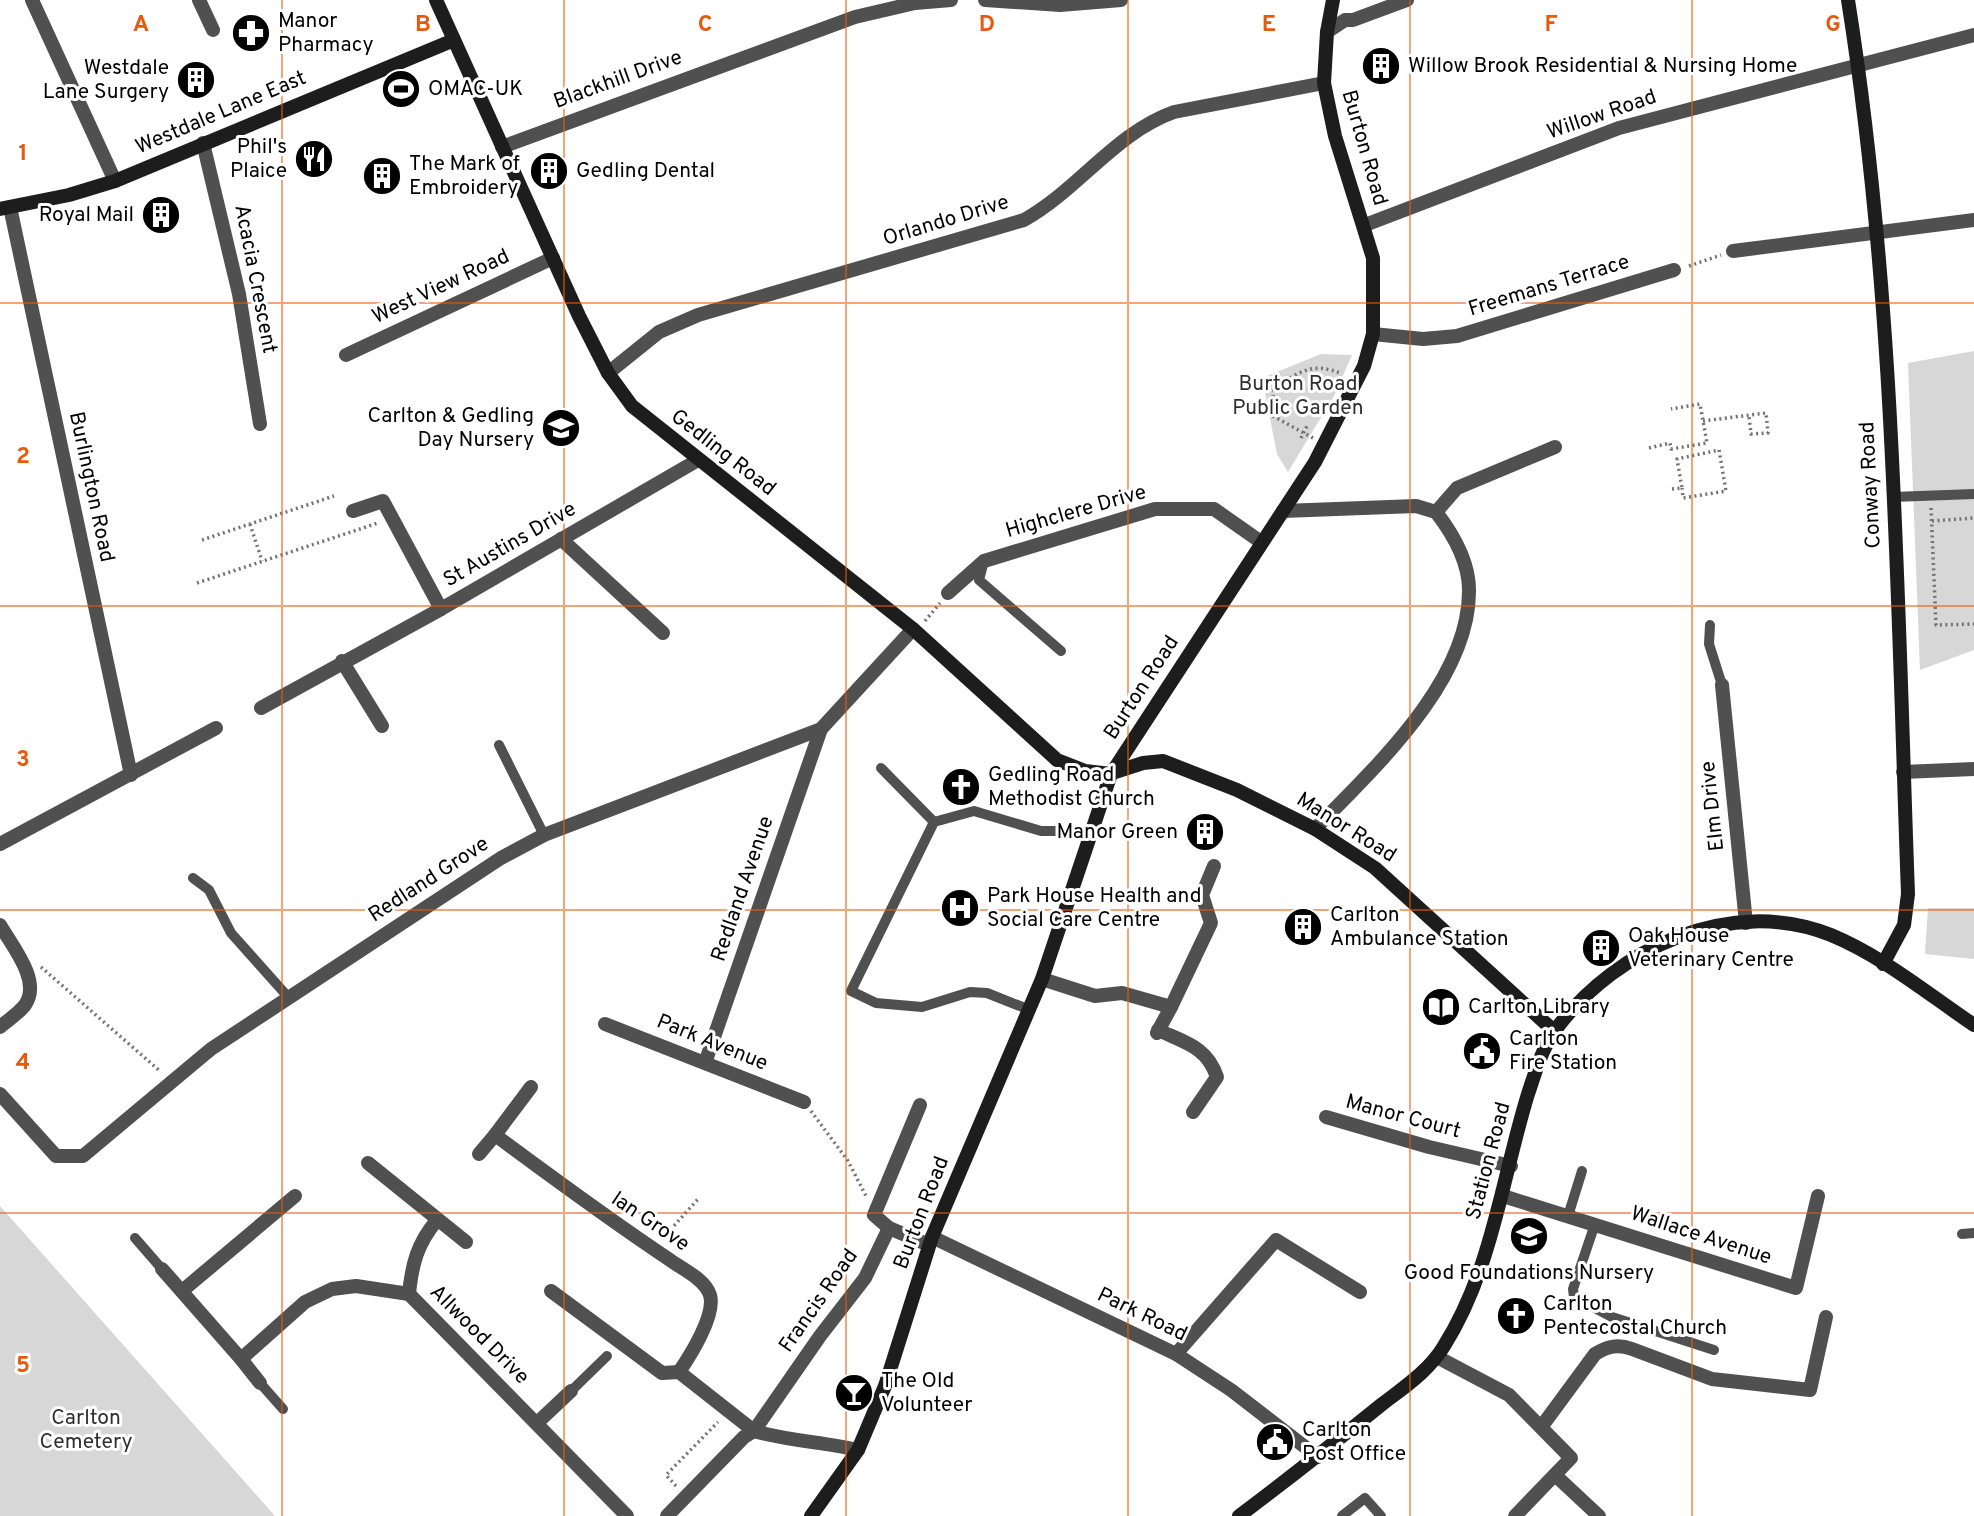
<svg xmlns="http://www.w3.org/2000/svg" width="1974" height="1516" viewBox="0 0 1974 1516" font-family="Overpass,sans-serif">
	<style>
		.green { fill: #d7d7d7 }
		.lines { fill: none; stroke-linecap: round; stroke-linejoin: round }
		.path { stroke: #727272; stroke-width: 3.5; stroke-dasharray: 2 3.5; stroke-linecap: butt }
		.lane { stroke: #505050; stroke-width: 10 }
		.street { stroke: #505050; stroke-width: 14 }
		.secondary { stroke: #1d1d1d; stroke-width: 14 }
		.grid { fill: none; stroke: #e8590c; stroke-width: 2; stroke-opacity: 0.55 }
		.labels { text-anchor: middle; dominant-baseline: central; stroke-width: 6; stroke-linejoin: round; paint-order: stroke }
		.poi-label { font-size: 21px; fill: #000; stroke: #fff; text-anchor: start }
		.street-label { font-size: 21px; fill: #000; stroke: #fff }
		.park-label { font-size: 21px; fill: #2e2e2e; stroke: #fff }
		.grid-label { font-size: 23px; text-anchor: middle; font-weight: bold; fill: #e8590c; stroke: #fff; stroke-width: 6; stroke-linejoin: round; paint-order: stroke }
	</style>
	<rect width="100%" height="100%" fill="#fff"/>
	<g class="green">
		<polygon points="1974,351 1974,650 1920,670 1908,363"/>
		<polygon points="1321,354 1352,355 1334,396 1288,472 1277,454 1262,378"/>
		<polygon points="1928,908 1974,908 1974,959 1925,954"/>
		<polygon points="0,1206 275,1516 0,1516"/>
	</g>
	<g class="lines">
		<g class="path">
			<polyline points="1689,266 1721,255"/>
			<polyline points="1703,421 1766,413 1768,433 1751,434 1749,416"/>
			<polyline points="1301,438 1307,426"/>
			<path d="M1313,438l-42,-23 3,-26c24,-17 39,-28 68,-15"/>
			<polyline points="1649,448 1670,443 1671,449 1707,443 1700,404 1671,409"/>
			<polyline points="1672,489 1682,488 1677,459 1719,450 1726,491 1683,498 1682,488"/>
			<polyline points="1931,508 1936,625 1974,624"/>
			<polyline points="1932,521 1974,518"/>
			<polyline points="250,524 262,561"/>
			<polyline points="202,540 334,496"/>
			<polyline points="197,583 378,523"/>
			<polyline points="925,621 940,603"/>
			<polyline points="41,967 161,1072"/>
			<polyline points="811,1111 848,1161 866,1196"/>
			<polyline points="663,1238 699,1198"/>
			<polyline points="676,1486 666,1475 718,1422"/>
		</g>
		<g class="lane">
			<polyline points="1893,497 1974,494"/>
			<polyline points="984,561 979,580 1061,651"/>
			<polyline points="1710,625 1709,644 1722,685"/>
			<polyline points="499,745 544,835"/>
			<polyline points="881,768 934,822"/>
			<polyline points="193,878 209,890 231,933 289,998"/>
			<polyline points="1030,1010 987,993 970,992 922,1007 876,1003 851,991 934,822 974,811 1041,831 1069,831 1088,838"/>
			<polyline points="1568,1216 1582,1171"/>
			<polyline points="1595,1224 1573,1289 1574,1297 1612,1317 1714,1350"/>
			<polyline points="1962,1234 1974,1233"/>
			<polyline points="135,1238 162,1269"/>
			<polyline points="260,1383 283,1409"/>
			<polyline points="571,1391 607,1356"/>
			<polyline points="1342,1516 1365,1498 1381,1516"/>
		</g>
		<g class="street">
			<polyline points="32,0 115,181"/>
			<polyline points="199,0 213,30"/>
			<polyline points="985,0 1060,5 1121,0"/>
			<polyline points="1327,32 1345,20 1353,20 1407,0"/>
			<polyline points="203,143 239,294 260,424"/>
			<polyline points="502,147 855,17 915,3 951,0"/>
			<polyline points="10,207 131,775"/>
			<polyline points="1365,225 1619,128 1974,35"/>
			<polyline points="1733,251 1974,220"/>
			<polyline points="1373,334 1423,339 1457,336 1674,270"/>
			<polyline points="346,355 553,258"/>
			<path d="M608,373l51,-41 39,-17 326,-95c55,-31 91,-87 150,-108l150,-29"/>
			<polyline points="353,511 383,501 441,609"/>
			<path d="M1283,511l133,-5 20,6c17,22 33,49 33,78 1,91 -95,178 -154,239"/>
			<polyline points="1436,512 1457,488 1555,447"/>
			<polyline points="561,539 663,633"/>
			<polyline points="948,593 984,561 1155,509 1214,509 1261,542"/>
			<polyline points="342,661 382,726"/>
			<polyline points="1722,685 1746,923"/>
			<polyline points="261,708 441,609 698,460"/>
			<polyline points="1903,772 1974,769"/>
			<polyline points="0,844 216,728"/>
			<path d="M0,925c12,21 42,56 25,80 -6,8 -17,15 -25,22"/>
			<polyline points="1042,979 1095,996 1122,993 1171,1007 1157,1033"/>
			<polyline points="1171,1007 1211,923 1202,895 1214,866"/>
			<polyline points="605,1024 804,1102"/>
			<path d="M1158,1030c28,13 49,17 59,47l-24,35"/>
			<polyline points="705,1063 821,729"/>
			<path d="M531,1087l-36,48c58,43 115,85 175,125 12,9 35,19 40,35 6,20 -20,61 -31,77"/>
			<polyline points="0,1094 56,1156 83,1156 211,1049 501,858 544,835 821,729 913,629"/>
			<polyline points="1326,1117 1429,1147 1511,1166"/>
			<polyline points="479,1154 495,1135"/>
			<polyline points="368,1163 466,1242"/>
			<polyline points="1503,1196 1796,1288 1818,1196"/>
			<polyline points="889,1228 874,1215 920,1105"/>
			<polyline points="932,1237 1176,1354 1231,1390 1318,1457"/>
			<polyline points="162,1269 241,1359 305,1302 332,1289 356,1286 409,1294 627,1516"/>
			<polyline points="182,1291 295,1196"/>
			<polyline points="551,1291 662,1373 679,1372 754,1431 820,1336 865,1278 889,1228 929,1245"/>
			<path d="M409,1294c3,-30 8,-50 28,-74"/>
			<polyline points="1176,1354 1276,1240 1360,1292"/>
			<polyline points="1437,1357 1509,1395 1571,1458 1515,1516"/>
			<polyline points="241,1359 260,1383"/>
			<polyline points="537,1423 571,1391"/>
			<path d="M1542,1426l53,-72c13,-8 23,-10 37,-5l80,30 98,11 16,-73"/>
			<polyline points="1555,1475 1599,1516"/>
			<path d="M667,1516l77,-79 10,-6c35,10 70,11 104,19"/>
		</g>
		<g class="secondary">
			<polyline points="436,0 579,316 608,373 632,406 913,629 1057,760 1085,771 1111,774"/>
			<path d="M1848,0c47,295 49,596 60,894l-4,31 -21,39"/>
			<polyline points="0,209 69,195 115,181 454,40"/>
			<polyline points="1112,773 1143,763 1163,761 1237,790 1315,829 1375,868 1554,1031"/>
			<polyline points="811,1516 858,1450 885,1386 932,1237 1042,979 1111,774 1315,462 1364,366 1373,334 1373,258 1335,136 1324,83 1327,32 1333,0"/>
			<path d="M1239,1516c48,-36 95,-73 142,-111 22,-17 48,-34 63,-59 48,-76 58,-168 84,-252 7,-21 15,-48 28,-65 61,-81 175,-134 275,-94 51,21 97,59 143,90"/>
		</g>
	</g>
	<path class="grid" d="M282,0v1516M564,0v1516M846,0v1516M1128,0v1516M1410,0v1516M1692,0v1516M0,303h1974M0,606h1974M0,910h1974M0,1213h1974"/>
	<defs>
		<g id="pharmacy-disc" transform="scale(2.0125)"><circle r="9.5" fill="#000" stroke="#fff"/><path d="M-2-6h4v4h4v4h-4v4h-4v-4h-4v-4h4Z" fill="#fff"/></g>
		<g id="building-disc" transform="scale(2.0125)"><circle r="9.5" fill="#000" stroke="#fff"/><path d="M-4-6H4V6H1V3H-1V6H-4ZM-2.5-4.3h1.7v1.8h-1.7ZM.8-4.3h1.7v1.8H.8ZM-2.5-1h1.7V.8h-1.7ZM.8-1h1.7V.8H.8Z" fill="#fff"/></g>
		<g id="stadium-disc" transform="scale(2.0125)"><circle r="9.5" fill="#000" stroke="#fff"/><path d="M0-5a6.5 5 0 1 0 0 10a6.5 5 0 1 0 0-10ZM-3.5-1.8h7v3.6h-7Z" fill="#fff"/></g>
		<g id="restaurant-disc" transform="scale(2.0125)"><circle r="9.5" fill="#000" stroke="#fff"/><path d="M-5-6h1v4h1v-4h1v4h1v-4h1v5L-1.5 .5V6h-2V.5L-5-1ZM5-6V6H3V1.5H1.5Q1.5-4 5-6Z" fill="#fff"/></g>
		<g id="school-disc" transform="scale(2.0125)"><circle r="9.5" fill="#000" stroke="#fff"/><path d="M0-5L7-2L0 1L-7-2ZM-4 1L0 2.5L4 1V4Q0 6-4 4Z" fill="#fff"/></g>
		<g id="church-disc" transform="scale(2.0125)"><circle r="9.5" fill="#000" stroke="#fff"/><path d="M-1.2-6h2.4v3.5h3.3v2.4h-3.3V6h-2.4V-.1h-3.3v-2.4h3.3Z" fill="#fff"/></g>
		<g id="hospital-disc" transform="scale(2.0125)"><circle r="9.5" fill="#000" stroke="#fff"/><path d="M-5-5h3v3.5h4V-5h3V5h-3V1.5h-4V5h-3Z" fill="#fff"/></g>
		<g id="library-disc" transform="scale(2.0125)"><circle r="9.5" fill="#000" stroke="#fff"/><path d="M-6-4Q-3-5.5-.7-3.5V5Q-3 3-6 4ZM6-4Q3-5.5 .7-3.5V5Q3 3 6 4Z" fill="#fff"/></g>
		<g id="civic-disc" transform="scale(2.0125)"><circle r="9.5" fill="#000" stroke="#fff"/><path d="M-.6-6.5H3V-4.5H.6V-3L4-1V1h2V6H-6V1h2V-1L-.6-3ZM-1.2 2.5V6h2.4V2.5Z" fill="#fff"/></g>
		<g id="bar-disc" transform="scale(2.0125)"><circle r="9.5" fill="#000" stroke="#fff"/><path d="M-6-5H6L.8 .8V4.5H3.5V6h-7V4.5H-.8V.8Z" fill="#fff"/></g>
	</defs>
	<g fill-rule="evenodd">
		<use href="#pharmacy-disc" x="251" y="33"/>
		<use href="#building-disc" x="1381" y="66"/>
		<use href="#building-disc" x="196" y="80"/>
		<use href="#stadium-disc" x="401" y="89"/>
		<use href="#restaurant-disc" x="314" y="159"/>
		<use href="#building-disc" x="549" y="171"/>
		<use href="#building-disc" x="382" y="176"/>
		<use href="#building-disc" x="161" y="215"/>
		<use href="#school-disc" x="561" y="428"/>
		<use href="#church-disc" x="961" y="787"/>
		<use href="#building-disc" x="1205" y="832"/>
		<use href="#hospital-disc" x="960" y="908"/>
		<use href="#building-disc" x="1303" y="927"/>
		<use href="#building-disc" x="1601" y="948"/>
		<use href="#library-disc" x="1441" y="1007"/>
		<use href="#civic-disc" x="1482" y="1051"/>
		<use href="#school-disc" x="1529" y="1236"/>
		<use href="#church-disc" x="1516" y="1316"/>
		<use href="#bar-disc" x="854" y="1393"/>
		<use href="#civic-disc" x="1275" y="1442"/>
	</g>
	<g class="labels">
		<g class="poi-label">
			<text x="278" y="21">Manor<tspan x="278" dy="24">Pharmacy</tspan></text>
			<text x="1408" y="66">Willow Brook Residential &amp; Nursing Home</text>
			<text x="169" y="68" text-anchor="end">Westdale<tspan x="169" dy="24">Lane Surgery</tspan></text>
			<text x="428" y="89">OMAC-UK</text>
			<text x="287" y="147" text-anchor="end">Phil's<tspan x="287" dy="24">Plaice</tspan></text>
			<text x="409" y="164">The Mark of<tspan x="409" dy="24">Embroidery</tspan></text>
			<text x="576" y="171">Gedling Dental</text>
			<text x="134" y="215" text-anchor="end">Royal Mail</text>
			<text x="534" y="416" text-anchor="end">Carlton &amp; Gedling<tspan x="534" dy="24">Day Nursery</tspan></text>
			<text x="988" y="775">Gedling Road<tspan x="988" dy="24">Methodist Church</tspan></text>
			<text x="1178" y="832" text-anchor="end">Manor Green</text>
			<text x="987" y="896">Park House Health and<tspan x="987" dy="24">Social Care Centre</tspan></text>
			<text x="1330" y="915">Carlton<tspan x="1330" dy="24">Ambulance Station</tspan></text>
			<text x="1628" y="936">Oak House<tspan x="1628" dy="24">Veterinary Centre</tspan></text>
			<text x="1468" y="1007">Carlton Library</text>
			<text x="1509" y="1039">Carlton<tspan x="1509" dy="24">Fire Station</tspan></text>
			<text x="1529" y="1273" text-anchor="middle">Good Foundations Nursery</text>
			<text x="1543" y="1304">Carlton<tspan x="1543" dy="24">Pentecostal Church</tspan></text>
			<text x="881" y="1381">The Old<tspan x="881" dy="24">Volunteer</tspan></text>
			<text x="1302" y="1430">Carlton<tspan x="1302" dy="24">Post Office</tspan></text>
		</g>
		<g class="street-label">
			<text transform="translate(618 80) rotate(-20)">Blackhill Drive</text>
			<text transform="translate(221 113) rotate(-23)">Westdale Lane East</text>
			<text transform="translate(1602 115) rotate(-19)">Willow Road</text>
			<text transform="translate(1364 148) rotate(74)">Burton Road</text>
			<text transform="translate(946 221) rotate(-17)">Orlando Drive</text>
			<text transform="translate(255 279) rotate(79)">Acacia Crescent</text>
			<text transform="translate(1549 286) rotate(-17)">Freemans Terrace</text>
			<text transform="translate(441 287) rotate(-25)">West View Road</text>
			<text transform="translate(723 453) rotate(38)">Gedling Road</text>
			<text transform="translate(1871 485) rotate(-93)">Conway Road</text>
			<text transform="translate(91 487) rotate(78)">Burlington Road</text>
			<text transform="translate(1076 512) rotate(-16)">Highclere Drive</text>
			<text transform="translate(510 545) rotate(-30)">St Austins Drive</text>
			<text transform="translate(1142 688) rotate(-57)">Burton Road</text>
			<text transform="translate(1713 806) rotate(-96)">Elm Drive</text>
			<text transform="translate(1346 828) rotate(32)">Manor Road</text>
			<text transform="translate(429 880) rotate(-33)">Redland Grove</text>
			<text transform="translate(743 889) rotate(-71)">Redland Avenue</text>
			<text transform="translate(712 1043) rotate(22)">Park Avenue</text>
			<text transform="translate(1403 1117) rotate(15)">Manor Court</text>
			<text transform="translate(1489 1161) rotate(-75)">Station Road</text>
			<text transform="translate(922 1213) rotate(-69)">Burton Road</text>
			<text transform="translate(650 1222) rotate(34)">Ian Grove</text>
			<text transform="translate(1701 1236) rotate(18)">Wallace Avenue</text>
			<text transform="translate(819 1301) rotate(-55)">Francis Road</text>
			<text transform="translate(1142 1315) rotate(26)">Park Road</text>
			<text transform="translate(479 1335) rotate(45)">Allwood Drive</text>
		</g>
		<g class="park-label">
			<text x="1298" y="384">Burton Road<tspan x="1298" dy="24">Public Garden</tspan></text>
			<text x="86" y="1418">Carlton<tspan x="86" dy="24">Cemetery</tspan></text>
		</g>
	</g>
	<g class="grid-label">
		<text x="141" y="31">A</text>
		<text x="423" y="31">B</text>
		<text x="705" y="31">C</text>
		<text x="987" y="31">D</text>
		<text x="1269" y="31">E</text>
		<text x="1551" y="31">F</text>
		<text x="1833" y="31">G</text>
		<text x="23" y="160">1</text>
		<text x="23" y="463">2</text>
		<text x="23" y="766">3</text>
		<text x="23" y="1069">4</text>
		<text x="23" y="1372">5</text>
	</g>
</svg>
